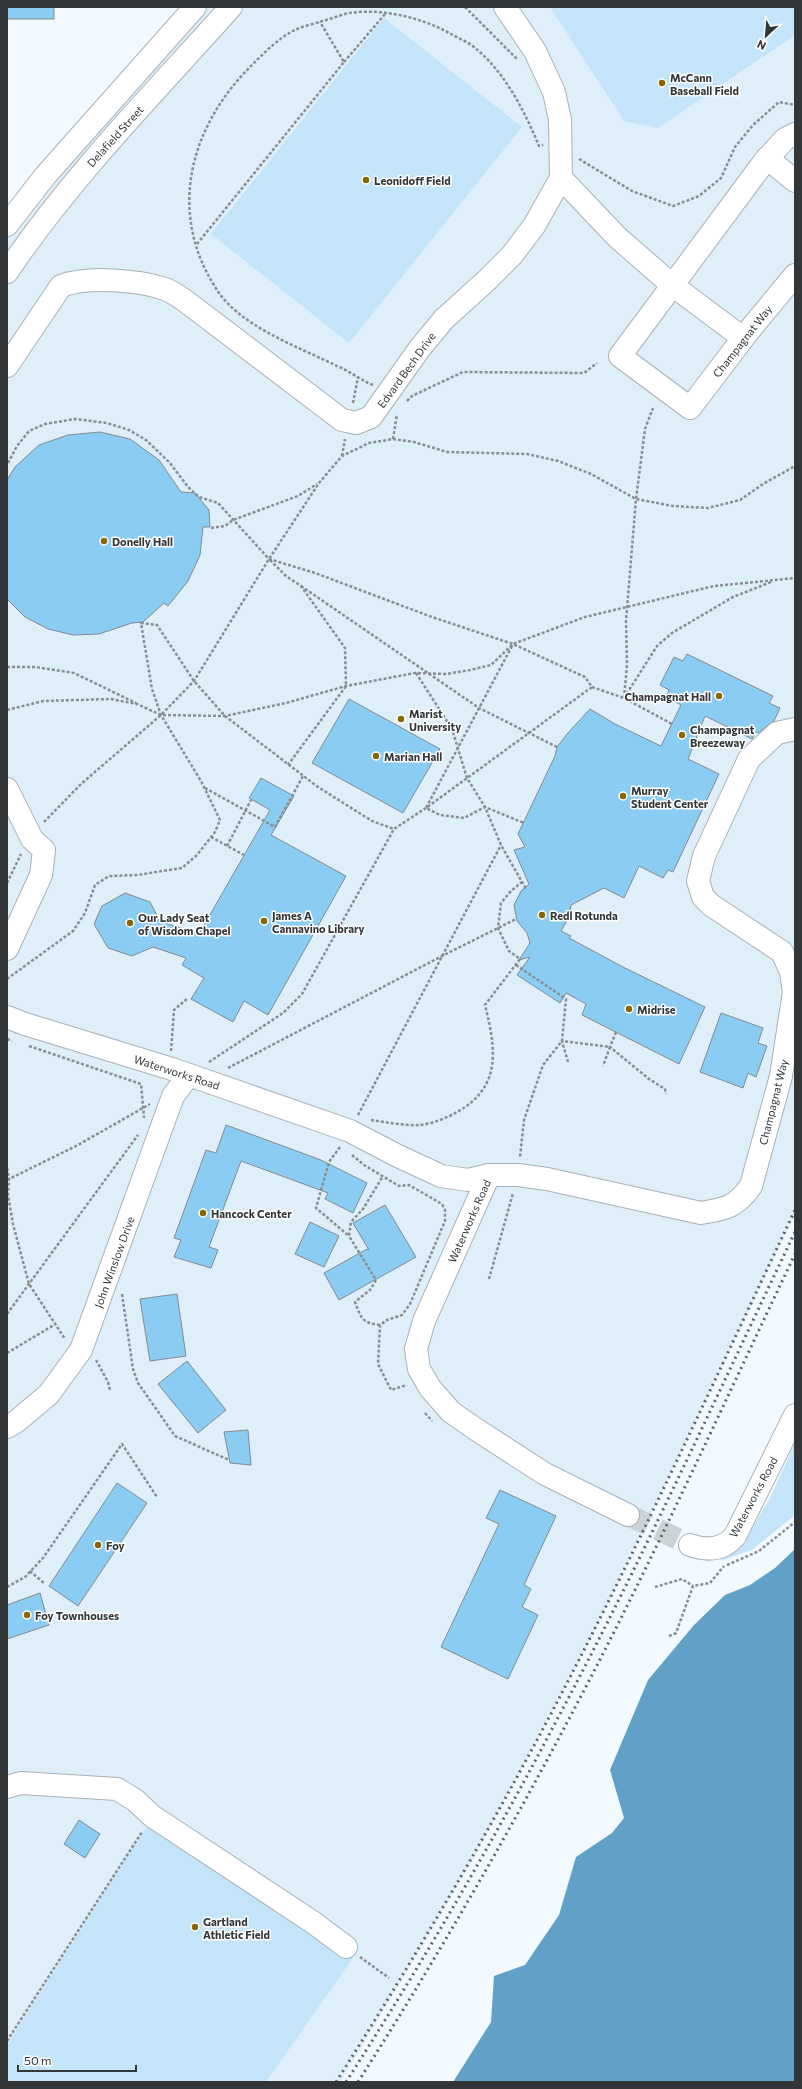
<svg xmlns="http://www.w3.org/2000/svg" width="802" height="2089" viewBox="0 0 802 2089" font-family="Commissioner,sans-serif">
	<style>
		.built { fill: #dfeffa }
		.green { fill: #c3e4f9 }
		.water { fill: #61a1c7 }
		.building { fill: #8bccf3; stroke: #828a90 }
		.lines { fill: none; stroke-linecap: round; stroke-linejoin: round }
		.minor-tunnel { stroke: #ccd3d7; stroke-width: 22; stroke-dasharray: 22 11; stroke-linecap: butt }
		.minor-casing { stroke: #a8b1b7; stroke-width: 24 }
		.highway-casing { stroke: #a8b1b7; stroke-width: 24 }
		.path { stroke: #898e92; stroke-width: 2.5; stroke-dasharray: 3 2; stroke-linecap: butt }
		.minor { stroke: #fff; stroke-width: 22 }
		.highway { stroke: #fff; stroke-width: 22 }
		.rail { stroke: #5e6365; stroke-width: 3; stroke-dasharray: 2 4; stroke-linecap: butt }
		.poi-dot { fill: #886703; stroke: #fff; stroke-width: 1.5 }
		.labels { text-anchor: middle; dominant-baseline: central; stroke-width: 3; stroke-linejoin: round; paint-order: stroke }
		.poi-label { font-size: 11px; font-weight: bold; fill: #323638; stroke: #fff; text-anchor: start }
		.street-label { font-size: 11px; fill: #323638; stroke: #fff }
	</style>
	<rect width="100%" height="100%" fill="#f2faff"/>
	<polygon class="built" points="192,7 795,7 795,1215 595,1631 475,1856 341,2082 7,2082 7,223"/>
	<g class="green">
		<polygon points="550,7 795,7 795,35 658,128 624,121"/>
		<polygon points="384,18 522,127 349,343 211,234"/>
		<polygon points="795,1443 795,1515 752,1550 720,1561 752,1528 770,1498"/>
		<polygon points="151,1820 353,1958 266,2082 7,2082 7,2045"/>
	</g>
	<polygon class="water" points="795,1549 795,2082 453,2082 491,2022 494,1976 525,1965 559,1915 576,1857 612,1833 624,1818 610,1770 648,1680 694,1625 725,1595 750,1585 775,1568"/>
	<g class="building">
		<rect x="7" y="7" width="47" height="12"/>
		<polygon points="100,432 130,439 159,460 181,492 195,493 209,510 210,527 203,527 200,555 188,581 168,606 164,603 143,622 132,623 99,634 73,635 48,629 25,617 7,599 7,480 15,467 39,445 68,435"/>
		<polygon points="687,654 773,696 769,703 780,708 774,721 758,733 756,732 752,739 705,716 688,759 719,774 673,872 668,870 663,878 639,866 624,898 604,888 571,905 569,917 561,931 571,936 569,938 623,967 705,1007 679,1064 582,1015 586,1004 566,993 560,1003 517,975 530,957 519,960 530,943 527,933 517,921 514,905 521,891 529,884 514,850 525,847 518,834 555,756 557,747 567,734 590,709 615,724 661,746 681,705 666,697 669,690 660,685 674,657 683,661"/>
		<polygon points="349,699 440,749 403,813 312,763"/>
		<polygon points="261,778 294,796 271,835 346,876 268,1015 244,1001 233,1022 191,999 204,978 182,965 186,958 153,947 132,956 108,948 94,924 102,906 125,893 150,902 160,921 199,934 270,810 249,798"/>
		<polygon points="721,1013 763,1028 758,1043 767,1046 756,1077 748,1073 743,1088 700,1072"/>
		<polygon points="226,1125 321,1160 367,1183 353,1213 325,1199 328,1193 241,1161 209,1247 218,1250 211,1268 174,1257 181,1240 174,1238 206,1150 216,1153"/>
		<polygon points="385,1205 416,1257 339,1300 324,1273 367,1249 369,1250 353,1223"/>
		<polygon points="310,1222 339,1236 324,1267 295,1254"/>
		<polygon points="177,1294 186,1356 150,1361 140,1299"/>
		<polygon points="187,1361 226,1410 198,1433 158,1384"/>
		<polygon points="248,1430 251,1465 230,1463 224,1432"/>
		<polygon points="117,1483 147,1503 78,1606 49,1586"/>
		<polygon points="500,1490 556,1516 524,1585 531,1589 522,1607 538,1615 508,1679 441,1647 499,1524 486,1518"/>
		<polygon points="40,1593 49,1625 7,1639 7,1605"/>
		<polygon points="79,1820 100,1834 85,1858 64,1844"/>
	</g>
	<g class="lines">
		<polyline class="minor-tunnel" points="628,1515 690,1545"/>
		<g class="minor-casing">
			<g id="minor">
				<polyline points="795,134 785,139 764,162 620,356 690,408 747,333 795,275"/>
				<polyline points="767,158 795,181"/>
				<polyline points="561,178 617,237 672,285 743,338"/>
				<path d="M7,366l54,-80c26,-10 78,-6 104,3 6,2 13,7 19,11l158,120 14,3 15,-6 49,-69 24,-29 42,-38 26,-26 22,-29 27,-48 -1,-58 -6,-28 -19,-41 -30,-44"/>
				<polyline points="7,789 32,839 44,850 41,875 7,949"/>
				<path d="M7,1017l18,7 147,45 178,62 48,25 43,20 27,4 21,-5h29l29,4 154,34c25,-4 35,-6 50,-27l30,-110 13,-84 -3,-20 -9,-20 -71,-47 -8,-8 -5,-16 6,-25 45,-97 28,-26 18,-4"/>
				<polyline points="489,1175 424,1321 416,1349 419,1369 430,1388 451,1412 477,1430 545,1474 628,1515"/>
				<polyline points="7,1427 17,1421 49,1394 81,1350 173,1096 189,1075"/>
				<path d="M690,1545c17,6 33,5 45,-9l60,-121"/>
				<polyline points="7,1787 21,1783 117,1789 135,1800 152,1816 314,1923 346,1947"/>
			</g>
		</g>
		<g class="highway-casing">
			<g id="highway">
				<polyline points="7,225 45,176 195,7"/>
				<path d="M7,272c65,-96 147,-179 224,-265"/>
			</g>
		</g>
		<g class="path">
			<polyline points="465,7 517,59"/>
			<polyline points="344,62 386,13"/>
			<polyline points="579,159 632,191 673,206 699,196 721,178 735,147 753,125 779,102 795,105"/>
			<polyline points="197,244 344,62 320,22"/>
			<path d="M373,385c-13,-5 -23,-14 -36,-19 -38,-19 -96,-39 -120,-76 -50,-76 -28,-161 32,-222 14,-14 29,-30 46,-38 8,-4 19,-6 27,-9 9,-2 18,-6 27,-8 35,-5 74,5 104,22 7,4 15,7 21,12 31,25 50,63 65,99l4,-1"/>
			<polyline points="407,401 412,396 463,372 584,373 597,363"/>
			<polyline points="353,403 358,377"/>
			<polyline points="393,439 397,414"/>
			<polyline points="342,456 345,439"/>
			<polyline points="8,463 17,446 29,431 45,424 75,419 107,423 129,430 146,440 170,463 188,487 199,497 218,503 269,559 315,573 432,617 513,644 585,677 592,687 624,698 672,724"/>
			<polyline points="211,528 225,526 233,520 298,496 317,484"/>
			<polyline points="270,560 286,576 301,586 345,648 346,686 288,765"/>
			<polyline points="301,586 479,708 557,747"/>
			<polyline points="512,646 426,808 440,815 464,818 485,807 524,823"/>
			<polyline points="7,667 36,667 74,673 136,703"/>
			<polyline points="416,673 452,729 467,778 485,807 501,845 526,889"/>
			<polyline points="624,698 627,665 626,621 636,499 645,429 653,408"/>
			<polyline points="624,698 657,646 672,633 733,597 771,582"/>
			<polyline points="7,710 43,701 111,699 137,704 161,715 225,716 286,703 346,686 415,673 446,674 470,670 491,665 513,644 585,617 714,586 795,578"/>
			<polyline points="205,788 275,827 303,776"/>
			<polyline points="44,822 81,784 161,715 194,681 269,559 319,483 342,456 369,443 393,439 414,442 447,452 527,454 558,461 591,474 636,499 673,506 708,508 740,500 763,484 795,466"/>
			<polyline points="211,837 244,855"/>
			<polyline points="227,846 251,800"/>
			<polyline points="7,883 21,854"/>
			<polyline points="516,965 566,999 562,1041 543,1065 524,1120 520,1157"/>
			<polyline points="7,979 73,931 85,913 95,885 109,876 137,875 182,868 197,855 215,832 220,820 201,781 161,715 152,689 141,623 157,625 194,681 225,716 318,787 372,821 394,829"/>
			<polyline points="616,1032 610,1047 649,1079 665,1089 666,1094"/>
			<polyline points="7,1039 12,1041"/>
			<polyline points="29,1046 141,1084 144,1118"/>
			<polyline points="171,1051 174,1010 188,998"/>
			<polyline points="209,1062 283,1013 302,994 394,829 426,808 592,687"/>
			<polyline points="568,1062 562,1041 610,1047 603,1066"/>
			<polyline points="228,1068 444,955 516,919"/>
			<polyline points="358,1115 501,845"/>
			<path d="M371,1120c15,2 33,6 49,5 11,-1 27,-7 37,-13 45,-25 39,-63 28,-107l35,-46 -11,-8 -11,-23 3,-25 10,-12 11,-9"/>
			<polyline points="340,1147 329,1162 316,1208 349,1236"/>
			<polyline points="352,1155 364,1165 399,1186 409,1185 442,1204 445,1210 445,1221 410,1304 402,1315 387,1320 380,1325 378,1364 391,1390 407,1385"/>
			<polyline points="7,1168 9,1178 8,1195 13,1224 29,1284 65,1339"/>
			<polyline points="7,1180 78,1145 150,1104"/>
			<polyline points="489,1279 513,1193"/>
			<polyline points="122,1294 133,1369 138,1383 175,1436 229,1460"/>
			<polyline points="7,1314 138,1135"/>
			<path d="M380,1325c-18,-2 -19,-7 -25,-23l15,-12 6,-10 -27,-44 2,-14 12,-13 20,-33"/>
			<polyline points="7,1353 54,1325"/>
			<polyline points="96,1360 108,1382 110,1390"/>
			<polyline points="425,1413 432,1421"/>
			<polyline points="727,1565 759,1551 795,1522"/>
			<polyline points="30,1571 45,1584"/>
			<polyline points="7,1587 25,1577 43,1558 122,1444 157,1497"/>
			<polyline points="655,1587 682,1579 693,1586"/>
			<polyline points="669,1636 676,1633 693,1586 710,1583 724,1566"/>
			<polyline points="360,1957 389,1978"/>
			<polyline points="7,2041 142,1832"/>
		</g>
		<use href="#minor" class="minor"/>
		<use href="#highway" class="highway"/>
		<g class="rail">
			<path d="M336,2082c77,-121 150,-245 217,-372 86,-164 163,-333 242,-500"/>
			<path d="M346,2082c77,-120 148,-242 214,-368 84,-158 158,-321 235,-482"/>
			<path d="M358,2082c93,-146 178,-296 256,-450 63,-125 121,-252 181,-378"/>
		</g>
	</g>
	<g class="poi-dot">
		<circle cx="662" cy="83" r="4"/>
		<circle cx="366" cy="180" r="4"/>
		<circle cx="104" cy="541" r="4"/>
		<circle cx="719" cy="696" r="4"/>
		<circle cx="401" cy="719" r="4"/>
		<circle cx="682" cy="735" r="4"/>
		<circle cx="376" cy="756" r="4"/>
		<circle cx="623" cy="796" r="4"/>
		<circle cx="542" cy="915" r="4"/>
		<circle cx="264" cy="921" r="4"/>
		<circle cx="130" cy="923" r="4"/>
		<circle cx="629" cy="1009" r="4"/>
		<circle cx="203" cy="1213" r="4"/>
		<circle cx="98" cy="1545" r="4"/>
		<circle cx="27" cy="1615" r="4"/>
		<circle cx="195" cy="1927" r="4"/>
	</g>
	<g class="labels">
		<g class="poi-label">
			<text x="670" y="77">McCann<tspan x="670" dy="13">Baseball Field</tspan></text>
			<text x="374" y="180">Leonidoff Field</text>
			<text x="112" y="541">Donelly Hall</text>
			<text x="711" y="696" text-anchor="end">Champagnat Hall</text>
			<text x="409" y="713">Marist<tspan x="409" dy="13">University</tspan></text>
			<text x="690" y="729">Champagnat<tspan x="690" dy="13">Breezeway</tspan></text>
			<text x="384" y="756">Marian Hall</text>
			<text x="631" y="790">Murray<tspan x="631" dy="13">Student Center</tspan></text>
			<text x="272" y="915">James A<tspan x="272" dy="13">Cannavino Library</tspan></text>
			<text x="550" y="915">Redl Rotunda</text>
			<text x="138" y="917">Our Lady Seat<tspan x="138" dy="13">of Wisdom Chapel</tspan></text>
			<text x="637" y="1009">Midrise</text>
			<text x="211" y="1213">Hancock Center</text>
			<text x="106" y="1545">Foy</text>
			<text x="35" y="1615">Foy Townhouses</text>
			<text x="203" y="1921">Gartland<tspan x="203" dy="13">Athletic Field</tspan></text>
		</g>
		<g class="street-label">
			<text transform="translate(115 136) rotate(-48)">Delafield Street</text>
			<text transform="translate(742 341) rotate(-52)">Champagnat Way</text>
			<text transform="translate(406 370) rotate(-54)">Edvard Bech Drive</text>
			<text transform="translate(177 1072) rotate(18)">Waterworks Road</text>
			<text transform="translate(773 1102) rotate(-76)">Champagnat Way</text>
			<text transform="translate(469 1221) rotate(-66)">Waterworks Road</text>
			<text transform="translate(114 1262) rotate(-70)">John Winslow Drive</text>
			<text transform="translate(753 1497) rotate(-62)">Waterworks Road</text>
		</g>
	</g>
	<rect width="802" height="2089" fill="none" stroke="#323638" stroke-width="16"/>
	<g transform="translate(766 36) rotate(206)" stroke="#ffffff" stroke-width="3" paint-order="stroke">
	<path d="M0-3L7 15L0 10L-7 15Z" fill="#323638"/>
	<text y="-6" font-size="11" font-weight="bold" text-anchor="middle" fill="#323638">N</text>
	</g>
	<path d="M18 2065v6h118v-6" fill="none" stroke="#323638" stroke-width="2"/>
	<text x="24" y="2065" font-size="12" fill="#323638" stroke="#ffffff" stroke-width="3" paint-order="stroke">50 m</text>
</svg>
